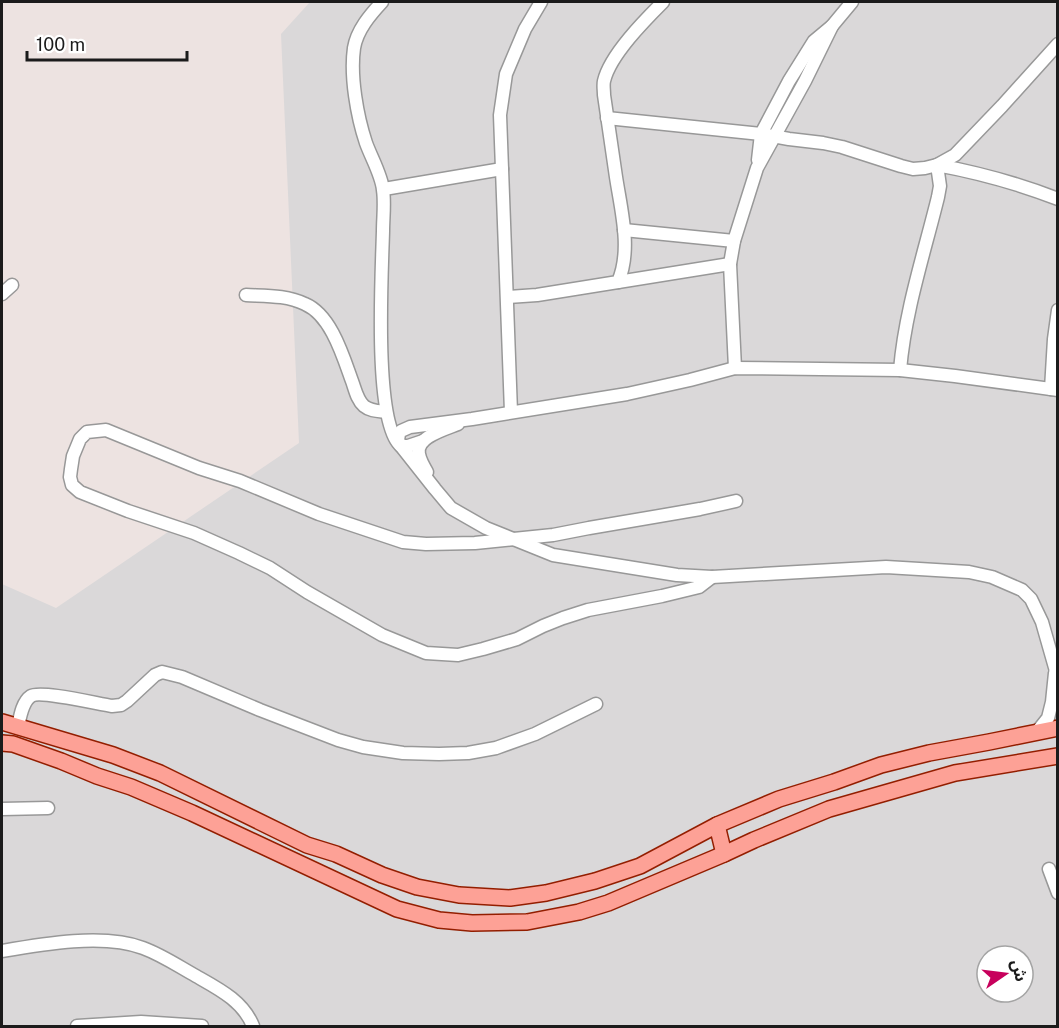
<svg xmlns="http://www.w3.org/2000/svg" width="1059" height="1028" viewBox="0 0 1059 1028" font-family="'Public Sans','Noto Sans Arabic',sans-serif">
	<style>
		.residential { fill: #dad8d9; fill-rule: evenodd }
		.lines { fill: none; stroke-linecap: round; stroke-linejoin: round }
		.minor-casing { stroke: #989898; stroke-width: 15 }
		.major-casing { stroke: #931e00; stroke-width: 18 }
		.minor { stroke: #fff; stroke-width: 12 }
		.major { stroke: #fda196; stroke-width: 15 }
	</style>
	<rect width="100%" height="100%" fill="#ede3e1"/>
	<path class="residential" d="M310,2h747v1024h-1055v-442l54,24 243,-165 -18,-409zM987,956h36v36h-36z"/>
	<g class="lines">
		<g class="minor-casing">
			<g id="minor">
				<path d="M382,2c-12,13 -25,28 -28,46 -4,28 3,68 12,95 5,14 16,33 17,47 2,13 0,28 0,41 -1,40 -10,193 18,215h7l15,-5"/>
				<polyline points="607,118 761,134 789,139 823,143 842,147 901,166 913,169 925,168 937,165 955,155 1002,106 1058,44"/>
				<polyline points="758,160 761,134 789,81 814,41 832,26 852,2"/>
				<polyline points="384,189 502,169"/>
				<polyline points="624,230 734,241"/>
				<polyline points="618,282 730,264"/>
				<polyline points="2,294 12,285"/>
				<path d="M246,295c20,1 41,0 59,9 26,11 38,52 47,77 3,8 5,19 12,25 6,5 14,5 22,6"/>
				<path d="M508,297l29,-2 81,-13c14,-32 3,-72 -2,-105 -4,-27 -8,-55 -12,-82 0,-5 -1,-10 0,-14 6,-26 41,-61 59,-79"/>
				<polyline points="735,368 730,264 734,241 757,168 805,81 832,26"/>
				<path d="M900,370c5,-59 24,-116 38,-173l2,-11 -3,-21c43,8 80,18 121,34"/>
				<polyline points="1051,389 1054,339 1058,310"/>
				<polyline points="1058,390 955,376 900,370 735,368 690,380 627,394 472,419 410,427 401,431 399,434 398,440 401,446 435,489 451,508 486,528 553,555 677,575 712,577 886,567 969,572 992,577 1022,590 1031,599 1042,622 1058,678"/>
				<polyline points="511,412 500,115 506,74 525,29 541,2"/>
				<path d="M427,472c-3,-5 -7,-12 -8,-18 -4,-17 27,-25 39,-30"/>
				<polyline points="712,577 699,587 662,596 588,610 563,618 543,626 517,639 483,649 458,655 426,653 382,635 307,592 270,568 239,553 194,533 128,511 80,492 72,485 70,477 71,469 73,456 80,439 87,432 106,430 199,468 240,481 319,514 403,542 426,544 475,543 553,535 589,528 700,509 736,501"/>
				<path d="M18,727c2,-10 4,-25 13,-31 9,-6 67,8 81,10l9,-1 6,-4 28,-26 7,-3 20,5 78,33 78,30 25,7 40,6 36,1 29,-1 28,-5 39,-14 61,-30"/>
				<polyline points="1036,733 1048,718 1052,702 1055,673"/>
				<polyline points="2,809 48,808"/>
				<polyline points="1049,869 1058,893"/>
				<path d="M2,951c40,-7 102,-18 141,-3 19,7 35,18 53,28 23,13 47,25 57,50"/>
				<polyline points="77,1026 141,1022 202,1026"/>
			</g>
		</g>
		<g class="major-casing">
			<g id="major">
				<polyline points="2,722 113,755 160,773 307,845 336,854 382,875 417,887 459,895 510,898 546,893 595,881 640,866 717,825 779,799 834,782 881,765 929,753 989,742 1058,728"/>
				<polyline points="2,743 13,744 61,761 97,776 131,787 192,813 397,909 439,920 472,923 527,922 579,912 608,903 724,854 754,840 829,809 955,773 1058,756"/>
				<polyline points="717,825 724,854"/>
			</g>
		</g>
		<use href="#minor" class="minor"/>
		<use href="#major" class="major"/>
	</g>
	<rect width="1059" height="1028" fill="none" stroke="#1b1b1b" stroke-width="6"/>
	<g transform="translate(1005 974) rotate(76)"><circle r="28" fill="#ffffff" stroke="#a4a4a4" stroke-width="1.5"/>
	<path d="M0-4.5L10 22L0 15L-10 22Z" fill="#c7005c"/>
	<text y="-9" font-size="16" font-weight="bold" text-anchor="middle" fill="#1b1b1b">ش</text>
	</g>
	<path d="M27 51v9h160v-9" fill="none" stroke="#1b1b1b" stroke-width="3"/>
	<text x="36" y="51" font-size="18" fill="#1b1b1b" stroke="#ffffff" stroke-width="4.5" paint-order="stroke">100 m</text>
</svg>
